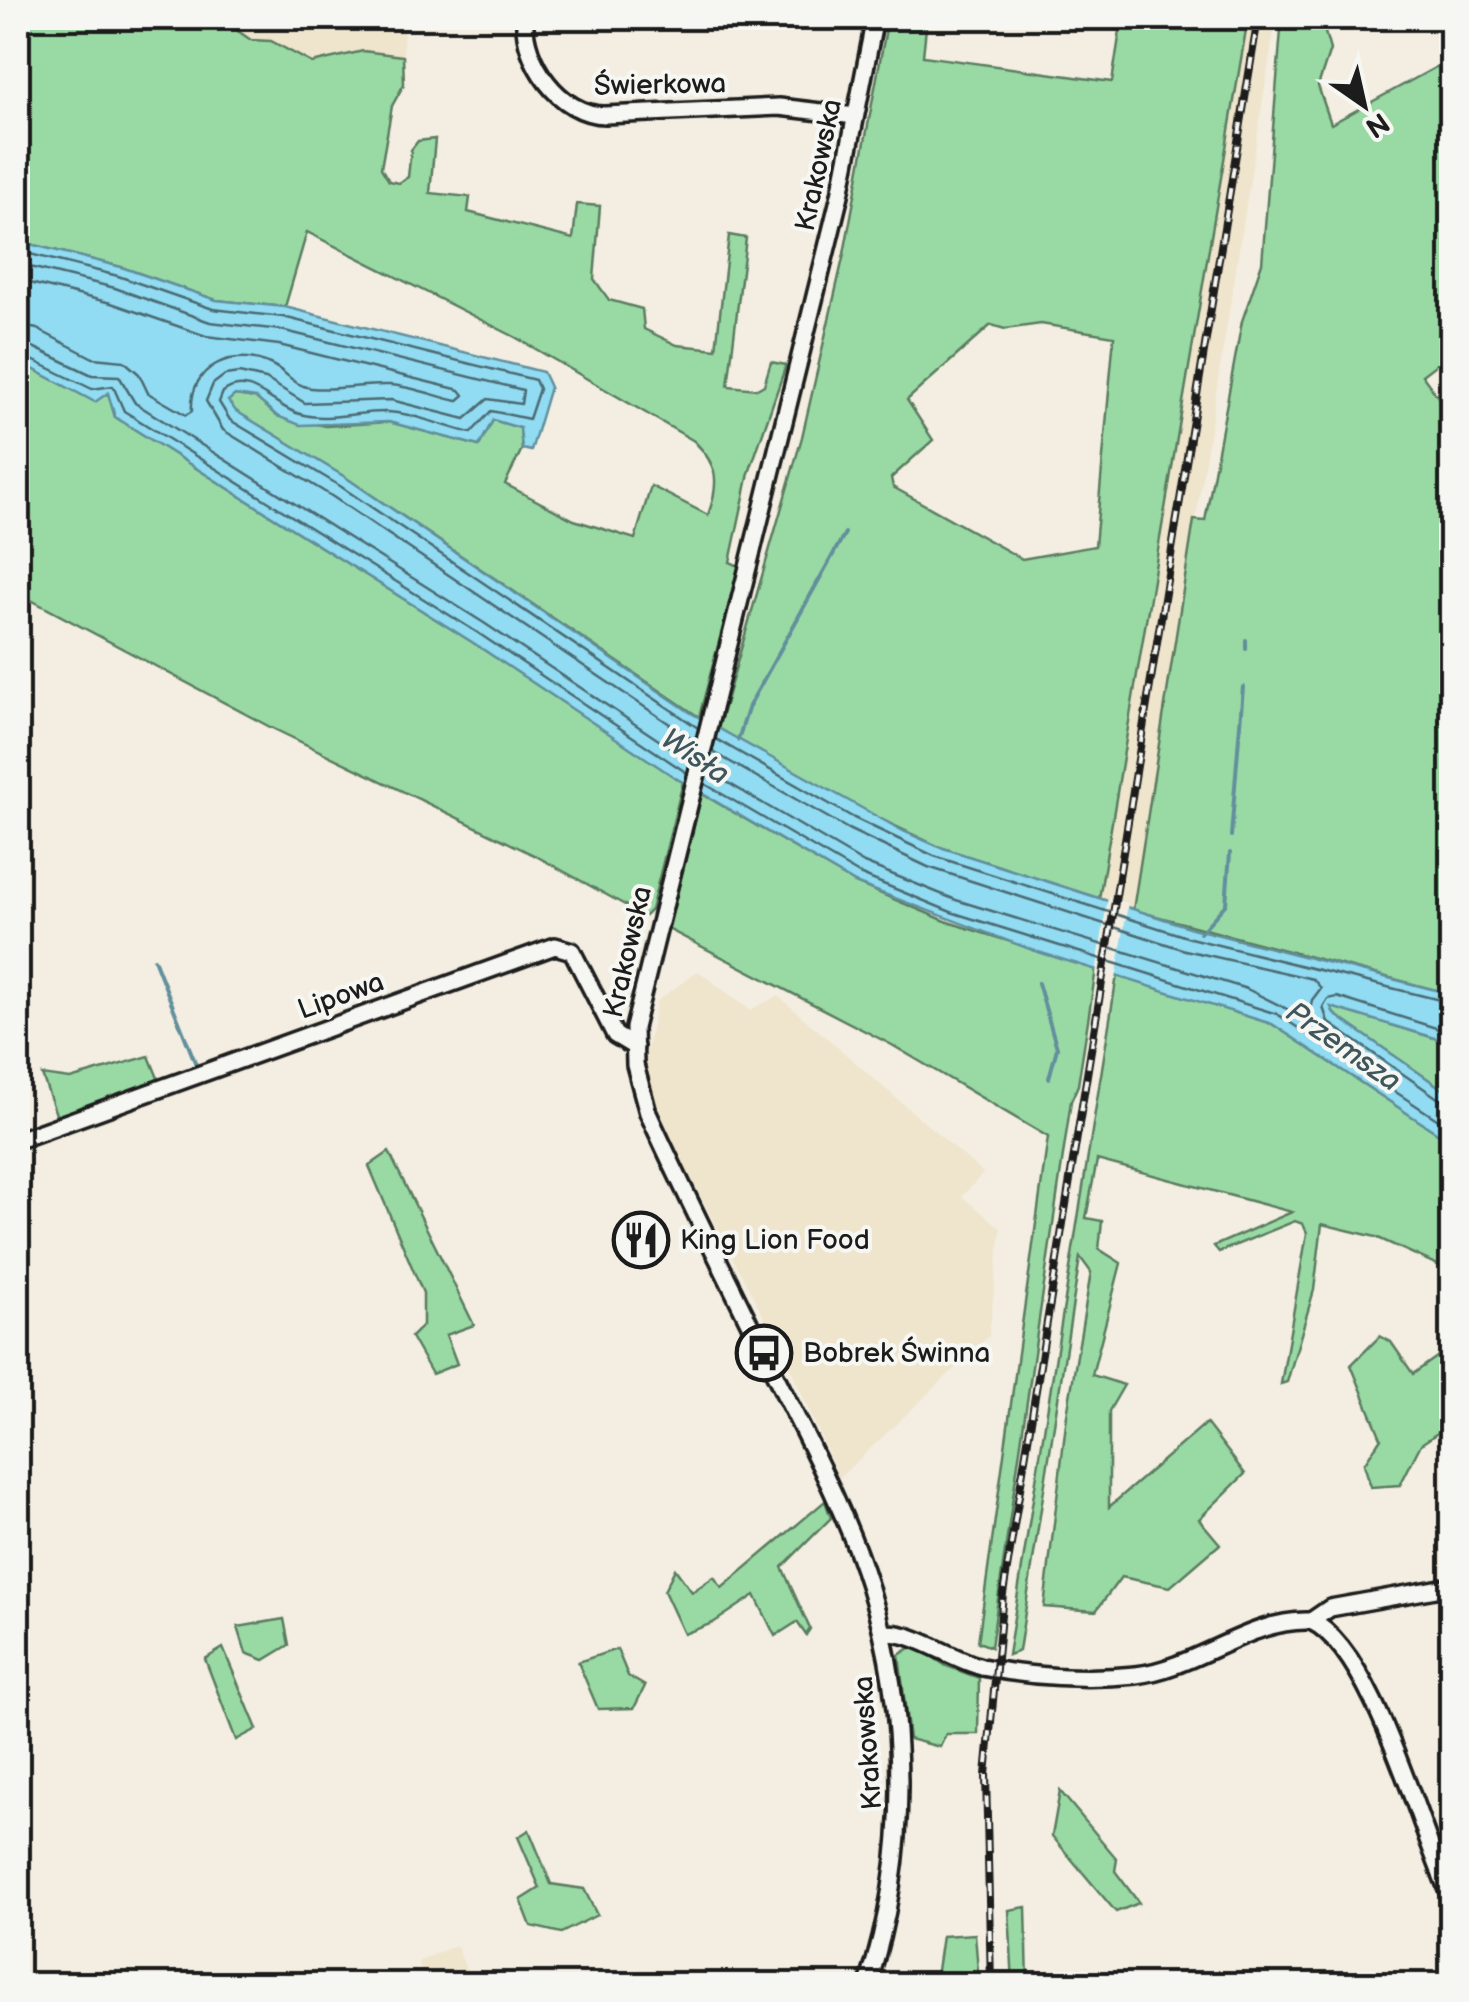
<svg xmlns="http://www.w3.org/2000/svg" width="1469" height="2002" viewBox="0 0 1469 2002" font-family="'Balsamiq Sans',sans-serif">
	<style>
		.built { fill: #efe4cc }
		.green { fill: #99daa4; stroke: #5a7b60; stroke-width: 2.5; fill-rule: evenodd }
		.water { fill: #91dcf2; stroke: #628f9c; stroke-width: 2.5 }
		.pier { fill: #f3eee1 }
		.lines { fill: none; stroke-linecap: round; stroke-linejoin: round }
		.shore { stroke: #4b6972; stroke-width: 2.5 }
		.stream { stroke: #628f9c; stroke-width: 4 }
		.minor-casing { stroke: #1c1c1c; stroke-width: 22 }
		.minor { stroke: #f6f6f2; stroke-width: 15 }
		.rail-casing { stroke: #1c1c1c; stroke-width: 8 }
		.rail { stroke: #f6f6f2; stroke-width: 4; stroke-dasharray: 11; stroke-linecap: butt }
		.labels { text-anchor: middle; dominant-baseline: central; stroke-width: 8; stroke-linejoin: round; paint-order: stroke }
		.street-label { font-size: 28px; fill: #1c1c1c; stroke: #f6f6f2 }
		.poi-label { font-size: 28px; fill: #1c1c1c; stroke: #f6f6f2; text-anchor: start }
		.water-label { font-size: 30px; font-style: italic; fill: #3f565c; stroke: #f6f6f2 }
	</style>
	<rect width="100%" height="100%" fill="#f3eee1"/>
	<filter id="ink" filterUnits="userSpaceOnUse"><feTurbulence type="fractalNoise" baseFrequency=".01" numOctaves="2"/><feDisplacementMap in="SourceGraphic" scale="20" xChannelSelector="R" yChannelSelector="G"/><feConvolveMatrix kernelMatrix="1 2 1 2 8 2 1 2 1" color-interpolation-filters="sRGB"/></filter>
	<g filter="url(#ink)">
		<g class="built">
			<polygon points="219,18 404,18 403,56 363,51 312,63 271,41 251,40"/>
			<polygon points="1248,18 1276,18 1133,910 1099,899"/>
			<polygon points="698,971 750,1010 778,996 983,1173 962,1197 1001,1228 989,1336 839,1478 790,1367 678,1153 643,1070 657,1001"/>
			<polygon points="456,1945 472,1984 427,1984 418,1962"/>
		</g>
		<g class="green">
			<path d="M18,18h201l32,22 20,1 41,22 51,-12 40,5 1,28 -12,22 -11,62 8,13 10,2 9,-6 3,-27 7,-9 17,-2 -5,54 40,4 -2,15 105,27 4,-35 23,2 -6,73 15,21 33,9 2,20 33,16 39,4 13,-114 17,3 -18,148 29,3 7,-4 7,-23 15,3 -37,108 -19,89 9,4 -40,151 -354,-240 -110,-66 -8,-10 8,-6 21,3 21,18 49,10 63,-4 90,24 14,-26 27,8 2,21 -17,35 69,36 61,19 16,-53 57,29c12,-33 10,-50 -14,-74l-179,-104 -208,-105 -22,75 -69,-7 -95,-33 -103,-26z"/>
			<path d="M888,18h39l-4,38 189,26 10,-64h126l-149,881 -162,-53 -78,-37 -141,-80 84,-292 42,-183zM1041,324l73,12 -19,210 -73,13 -129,-72 -2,-9 42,-38 -26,-40 84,-75 14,4z"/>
			<polygon points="1282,18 1321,18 1330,50 1318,86 1331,124 1451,59 1451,353 1422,375 1451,415 1451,994 1133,910 1194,520 1205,521 1242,321 1262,263"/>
			<polygon points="18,361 94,401 108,393 115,417 472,642 683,782 651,910 645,916 536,856 270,727 18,593"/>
			<polygon points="702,794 855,883 948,922 1096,969 1078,1085 1071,1101 991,1647 978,1642 1048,1137 892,1045 668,929"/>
			<polygon points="1117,975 1272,1024 1451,1142 1451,1271 1376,1237 1322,1224 1314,1290 1287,1382 1281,1384 1307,1233 1303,1224 1295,1221 1219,1252 1214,1246 1292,1212 1097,1160 1086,1218 1102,1221 1099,1249 1121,1263 1092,1375 1124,1385 1109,1411 1109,1507 1206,1423 1245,1474 1199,1519 1220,1544 1170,1587 1121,1577 1096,1611 1044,1607 1067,1415 1091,1272 1080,1257 1019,1651 1008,1655"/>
			<polygon points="1330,1006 1451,1043 1451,1095 1334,1014"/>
			<polygon points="149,1056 160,1083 58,1120 42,1075 70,1079"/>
			<polygon points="389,1152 474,1325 446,1335 457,1364 432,1374 411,1337 423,1325 423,1293 369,1166"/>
			<polygon points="1380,1336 1391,1342 1413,1374 1451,1347 1451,1457 1442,1430 1421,1444 1400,1485 1371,1487 1364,1464 1381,1438 1351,1365"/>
			<polygon points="825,1501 831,1518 782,1567 810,1629 806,1635 797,1622 775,1636 755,1595 713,1623 684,1634 664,1591 675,1569 692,1592 714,1577 722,1588"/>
			<polygon points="284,1619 289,1645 264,1660 246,1653 238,1627"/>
			<polygon points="915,1645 946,1666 979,1678 978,1734 946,1734 940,1747 909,1739 899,1655"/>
			<polygon points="223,1648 257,1729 236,1740 205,1659"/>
			<polygon points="617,1649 628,1676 645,1686 634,1708 598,1709 578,1662"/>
			<polygon points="1060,1791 1117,1859 1115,1871 1139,1903 1116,1912 1052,1836"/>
			<polygon points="529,1830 551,1884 584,1889 597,1915 561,1933 531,1926 521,1900 540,1888 518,1837"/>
			<polygon points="1026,1907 1028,1984 1013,1984 1009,1910"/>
			<polygon points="975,1934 979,1984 935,1984 942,1936"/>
		</g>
		<polygon class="water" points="18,241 121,267 216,300 285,307 543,372 550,387 531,451 522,449 520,428 493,420 479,446 389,422 300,425 277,416 256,398 235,395 228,401 236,411 345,477 691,713 903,831 937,846 1192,928 1451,994 1451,1043 1331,1007 1334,1014 1451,1095 1451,1142 1272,1024 1035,951 855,883 674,777 472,642 115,417 108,393 95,402 18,361"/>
		<polygon class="pier" points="1108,896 1128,903 1116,980 1096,974"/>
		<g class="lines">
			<g class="shore">
				<path d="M18,251l100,25 95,33 70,8 252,63 4,9 -10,30 -38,-8 -20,22c-27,-6 -57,-20 -84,-21 -29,-1 -59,10 -87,2 -26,-6 -50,-43 -77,-22l-4,10 11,18 110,66 358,242"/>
				<polyline points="18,264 115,288 210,322 281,330 523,390 521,404 488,399 465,419 391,400 305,403 266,379 239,373 225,375 213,384 206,401 223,430 333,497 695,741"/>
				<path d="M18,280l93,23 95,33 73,9 181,45 4,5 -7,6c-22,-5 -46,-15 -68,-16 -26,-1 -52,6 -78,3 -17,-2 -24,-16 -39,-23 -39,-19 -83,1 -80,46l-6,4 -38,-22 -9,-19 -15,-13 -31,-3 -56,-29 -19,-4"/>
				<polyline points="18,340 92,375 119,376 135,403 484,623 690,761"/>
				<polyline points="18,353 92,389 113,386 124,411 478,633 687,773"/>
				<polyline points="716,739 854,818 934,856 1190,938 1452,1003"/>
				<polyline points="708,771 864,863 956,900 1247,989 1303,1017 1309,1015 1312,1000 1321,988 1313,979 1185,950 928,867 848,829 713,752"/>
				<polyline points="705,784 859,874 951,912 1277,1014 1452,1129"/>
				<polyline points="1452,1033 1337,997 1328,999 1323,1007 1328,1022 1442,1101 1452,1102"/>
			</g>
			<g class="stream">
				<polyline points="1246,649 1246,640"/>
				<polyline points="738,740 749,706 845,533"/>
				<polyline points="1231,836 1243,687"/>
				<polyline points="1200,933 1226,904 1230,853"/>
				<polyline points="154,959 197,1067"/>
				<polyline points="1038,983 1057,1048 1049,1078"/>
			</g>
			<g class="minor-casing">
				<g id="minor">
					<path d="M525,18c-3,43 35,97 80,97l174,-8 76,9"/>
					<polyline points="18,1140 555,946 572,951 615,1035 635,1047"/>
					<polyline points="1311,1621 1330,1608 1452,1586"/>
					<path d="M883,1634c26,-6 69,26 99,33 48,10 106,13 154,8 61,-7 114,-57 175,-54 64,30 110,215 141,279"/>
					<path d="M868,1984c41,-126 41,-269 2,-396 -21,-68 -54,-132 -86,-195 -46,-93 -93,-186 -136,-280l-13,-48 -1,-37 206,-833 35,-177"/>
				</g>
			</g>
			<use href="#minor" class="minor"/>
			<g class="rail-casing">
				<polyline id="rail" points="991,1984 986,1775 1003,1594 1258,18"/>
			</g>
			<use href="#rail" class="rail"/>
		</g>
	</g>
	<defs>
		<g id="restaurant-ring" transform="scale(2.875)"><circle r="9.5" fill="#f6f6f2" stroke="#1c1c1c" stroke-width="1.5"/><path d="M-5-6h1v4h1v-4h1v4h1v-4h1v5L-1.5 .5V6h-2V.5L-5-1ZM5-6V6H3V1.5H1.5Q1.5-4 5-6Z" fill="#1c1c1c"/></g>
		<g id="bus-ring" transform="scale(2.875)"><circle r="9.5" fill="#f6f6f2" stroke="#1c1c1c" stroke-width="1.5"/><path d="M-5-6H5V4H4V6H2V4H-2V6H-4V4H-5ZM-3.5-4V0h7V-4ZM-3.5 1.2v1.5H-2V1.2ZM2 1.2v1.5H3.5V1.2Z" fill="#1c1c1c"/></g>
	</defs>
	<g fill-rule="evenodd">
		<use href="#restaurant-ring" x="641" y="1240"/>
		<use href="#bus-ring" x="764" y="1353"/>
	</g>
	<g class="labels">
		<g class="street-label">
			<text transform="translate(660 85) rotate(-1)">Świerkowa</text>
			<text transform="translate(819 165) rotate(-78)">Krakowska</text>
			<text transform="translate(628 952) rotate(-77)">Krakowska</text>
			<text transform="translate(341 996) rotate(-20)">Lipowa</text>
			<text transform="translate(868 1743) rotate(-94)">Krakowska</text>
		</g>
		<g class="poi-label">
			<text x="680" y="1240">King Lion Food</text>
			<text x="803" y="1353">Bobrek Świnna</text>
		</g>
		<g class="water-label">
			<text transform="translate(695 757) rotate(34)">Wisła</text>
			<text transform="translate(1343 1047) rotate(35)">Przemsza</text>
		</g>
	</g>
	<rect width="1469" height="2002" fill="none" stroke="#f6f6f2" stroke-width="60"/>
	<rect x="30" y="30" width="1409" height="1942" fill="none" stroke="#1c1c1c" stroke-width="4" filter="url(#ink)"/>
	<g transform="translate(1364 105) rotate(146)" stroke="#f6f6f2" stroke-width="8" paint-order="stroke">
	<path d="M0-8L18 38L0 25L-18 38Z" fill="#1c1c1c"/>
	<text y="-15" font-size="28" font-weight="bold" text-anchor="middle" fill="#1c1c1c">N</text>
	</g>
</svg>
